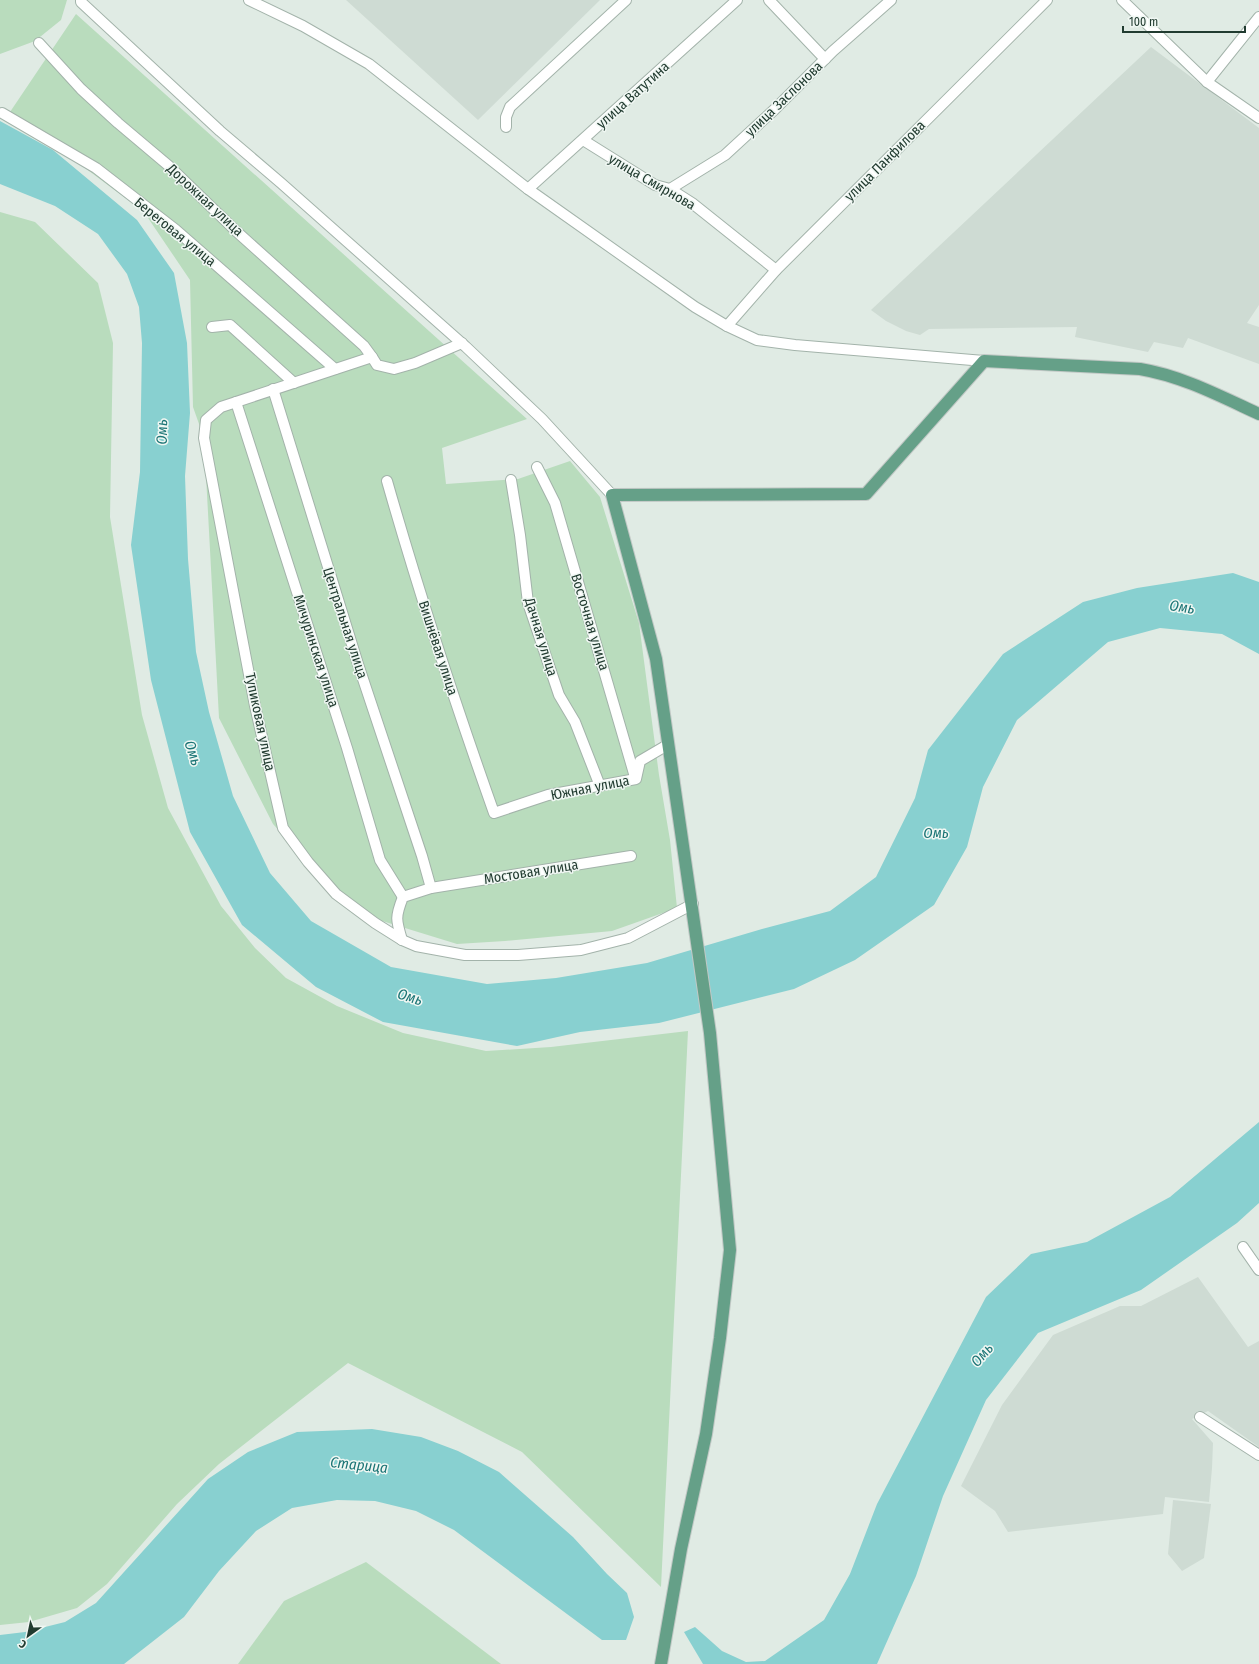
<svg xmlns="http://www.w3.org/2000/svg" width="1259" height="1664" viewBox="0 0 1259 1664" font-family="'Fira Sans Condensed',sans-serif">
	<style>
		.built { fill: #cedbd3 }
		.green { fill: #b9dcbd }
		.water { fill: #88d0d0 }
		.lines { fill: none; stroke-linecap: round; stroke-linejoin: round }
		.minor-casing { stroke: #a3b3aa; stroke-width: 12 }
		.major-casing { stroke: #c1c8c5; stroke-width: 14 }
		.minor { stroke: #fff; stroke-width: 10 }
		.major { stroke: #65a088; stroke-width: 12 }
		.labels { text-anchor: middle; dominant-baseline: central; stroke-width: 3; stroke-linejoin: round; paint-order: stroke }
		.street-label { font-size: 14px; fill: #213b30; stroke: #f0f7f3 }
		.water-label { font-size: 15px; font-style: italic; fill: #1c7576; stroke: #f0f7f3 }
	</style>
	<rect width="100%" height="100%" fill="#e0ebe4"/>
	<g class="built">
		<polygon points="346,0 600,0 478,120"/>
		<polygon points="1151,47 1259,128 1259,305 1247,323 1259,327 1259,364 1188,338 1183,348 1154,342 1148,352 1075,337 1077,327 929,329 920,335 906,331 886,321 871,310"/>
		<polygon points="1198,1277 1248,1347 1259,1341 1259,1447 1208,1411 1192,1419 1213,1443 1212,1468 1209,1502 1165,1497 1163,1514 1008,1532 995,1511 961,1486 1002,1405 1053,1335 1120,1306 1141,1306"/>
		<polygon points="1173,1500 1211,1504 1204,1558 1182,1571 1168,1554"/>
	</g>
	<g class="green">
		<polygon points="0,0 67,0 61,20 35,41 0,54"/>
		<polygon points="76,14 527,419 442,448 446,484 518,479 570,461 600,497 639,623 659,775 670,840 677,908 612,931 505,941 457,944 353,912 273,824 219,718 204,438 193,407 190,280 144,212 10,112"/>
		<polygon points="0,212 35,222 98,283 113,343 110,517 142,715 168,808 221,906 255,948 286,978 337,1006 403,1033 486,1051 551,1047 688,1031 661,1587 522,1452 348,1363 219,1464 177,1504 107,1584 77,1608 29,1622 0,1625"/>
		<polygon points="366,1562 501,1664 238,1664 284,1601"/>
	</g>
	<g class="water">
		<polygon points="0,121 53,150 137,220 174,273 187,343 190,413 185,476 188,559 196,652 209,712 233,796 270,873 311,921 391,967 487,984 556,978 647,963 762,929 830,911 876,877 915,798 928,750 1003,654 1083,602 1137,588 1233,573 1259,582 1259,654 1222,634 1160,628 1108,642 1017,720 983,787 967,847 934,905 855,960 794,989 659,1023 580,1032 517,1046 383,1022 316,987 242,925 190,832 151,680 131,545 140,472 142,343 139,307 127,274 98,234 55,206 0,184"/>
		<polygon points="1259,1122 1259,1203 1237,1223 1141,1290 1038,1333 986,1400 943,1496 916,1576 877,1664 703,1664 684,1632 695,1627 722,1651 746,1662 765,1661 824,1620 850,1574 877,1504 986,1297 1031,1254 1087,1242 1170,1197"/>
		<polygon points="372,1429 421,1437 458,1451 499,1472 573,1537 607,1574 627,1593 634,1617 626,1640 602,1640 454,1530 416,1511 375,1501 337,1500 292,1508 256,1531 219,1571 184,1617 124,1664 0,1664 0,1635 25,1632 65,1622 96,1603 208,1479 248,1452 297,1432"/>
	</g>
	<g class="lines">
		<g class="minor-casing">
			<g id="minor">
				<polyline points="81,0 81,2 220,131 281,183 466,347 542,419 612,495"/>
				<polyline points="249,0 303,26 369,64 528,189 695,307 727,326 757,340 795,345 984,361"/>
				<polyline points="769,0 825,59"/>
				<polyline points="1122,0 1207,82 1259,118"/>
				<polyline points="39,43 81,89 118,123 169,166 236,231 364,346 372,357"/>
				<polyline points="1207,82 1259,17"/>
				<polyline points="2,113 96,168 176,230 335,369"/>
				<polyline points="506,127 506,117 510,107 626,0"/>
				<polyline points="583,140 655,185 670,189 692,203 776,270"/>
				<polyline points="528,189 737,0"/>
				<polyline points="670,189 725,155 775,109 833,51 891,0"/>
				<polyline points="727,326 776,270 1047,0"/>
				<polyline points="212,327 230,325 294,383"/>
				<polyline points="462,343 415,363 394,369 377,365 372,357 221,407 206,420 204,438 255,706 283,828 308,862 336,894 375,923 402,940 416,946 465,955 518,955 581,950 628,938 693,904"/>
				<path d="M273,389l85,275 64,192 9,32 -28,9c-8,20 -7,23 -1,43"/>
				<polyline points="236,402 347,748 380,860 403,897"/>
				<polyline points="537,467 555,503 635,777"/>
				<polyline points="511,480 520,535 528,603 559,695 575,722 600,786"/>
				<path d="M387,481c32,112 68,222 107,332l54,-18 88,-16 4,-18 29,-17"/>
				<polyline points="431,888 631,856"/>
				<polyline points="1243,1247 1259,1270"/>
				<polyline points="1200,1417 1259,1455"/>
			</g>
		</g>
		<g class="major-casing">
			<path id="major" d="M661,1664l20,-115 25,-115 14,-96 10,-88 -20,-217 -54,-374 -44,-164 254,-1 118,-133 156,8c42,7 80,27 119,45"/>
		</g>
		<use href="#minor" class="minor"/>
		<use href="#major" class="major"/>
	</g>
	<g class="labels">
		<g class="street-label">
			<text transform="translate(633 95) rotate(-42)">улица Ватутина</text>
			<text transform="translate(784 99) rotate(-44)">улица Заслонова</text>
			<text transform="translate(885 161) rotate(-45)">улица Панфилова</text>
			<text transform="translate(652 182) rotate(30)">улица Смирнова</text>
			<text transform="translate(205 200) rotate(43)">Дорожная улица</text>
			<text transform="translate(175 232) rotate(39)">Береговая улица</text>
			<text transform="translate(590 622) rotate(73)">Восточная улица</text>
			<text transform="translate(345 623) rotate(72)">Центральная улица</text>
			<text transform="translate(541 637) rotate(73)">Дачная улица</text>
			<text transform="translate(438 648) rotate(72)">Вишнёвая улица</text>
			<text transform="translate(316 651) rotate(72)">Мичуринская улица</text>
			<text transform="translate(260 722) rotate(78)">Тупиковая улица</text>
			<text transform="translate(590 788) rotate(-11)">Южная улица</text>
			<text transform="translate(531 872) rotate(-9)">Мостовая улица</text>
		</g>
		<g class="water-label">
			<text transform="translate(162 432) rotate(-89)">Омь</text>
			<text transform="translate(1182 607) rotate(9)">Омь</text>
			<text transform="translate(193 753) rotate(72)">Омь</text>
			<text x="936" y="833">Омь</text>
			<text transform="translate(410 997) rotate(17)">Омь</text>
			<text transform="translate(982 1355) rotate(-49)">Омь</text>
			<text transform="translate(359 1465) rotate(6)">Старица</text>
		</g>
	</g>
	<g transform="translate(28 1636) rotate(213)" stroke="#f0f7f3" stroke-width="3" paint-order="stroke">
	<path d="M0-3L7 15L0 10L-7 15Z" fill="#213b30"/>
	<text y="-6" font-size="11" font-weight="bold" text-anchor="middle" fill="#213b30">С</text>
	</g>
	<path d="M1123 26v6h122v-6" fill="none" stroke="#213b30" stroke-width="2"/>
	<text x="1129" y="26" font-size="12" fill="#213b30" stroke="#f0f7f3" stroke-width="3" paint-order="stroke">100 m</text>
</svg>
